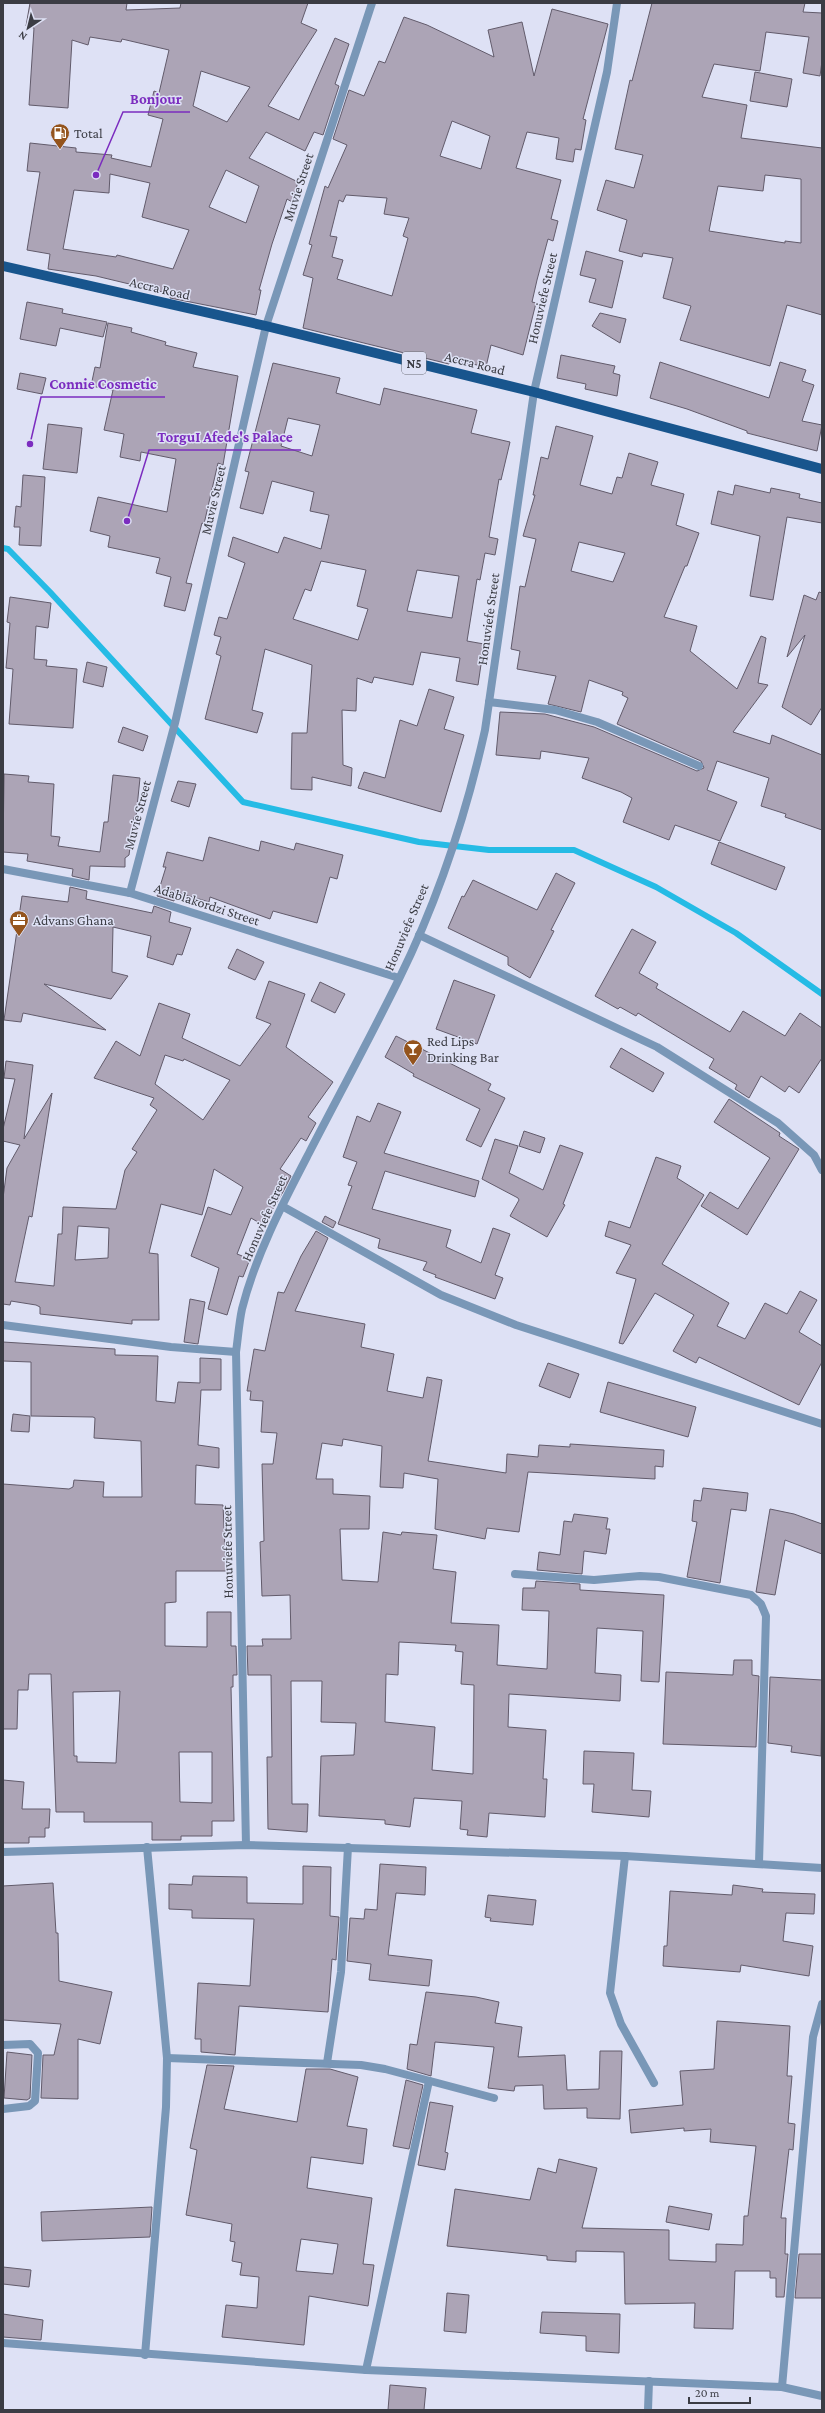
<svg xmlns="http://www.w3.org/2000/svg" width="825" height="2413" viewBox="0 0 825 2413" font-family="'Crimson Pro',serif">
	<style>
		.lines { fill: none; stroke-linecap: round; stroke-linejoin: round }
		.stream { stroke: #25bbe5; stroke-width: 6 }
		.building { fill: #aca4b6; stroke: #625b6b; fill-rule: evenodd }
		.service { stroke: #7997b7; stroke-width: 8 }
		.minor { stroke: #7997b7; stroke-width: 8 }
		.primary { stroke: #18558d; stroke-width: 10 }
		.labels { text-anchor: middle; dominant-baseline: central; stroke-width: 3; stroke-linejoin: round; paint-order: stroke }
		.shield { fill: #dee1f5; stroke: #6c6e79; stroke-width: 1 }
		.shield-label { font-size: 13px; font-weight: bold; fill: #3b3c44 }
		.poi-label { font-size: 14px; fill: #3b3c44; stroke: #dee1f5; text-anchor: start }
		.street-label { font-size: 14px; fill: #3b3c44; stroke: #dee1f5 }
		.leader { fill: none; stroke: #7b2cbf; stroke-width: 1.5 }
		.callout-dot { fill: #7b2cbf; stroke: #dee1f5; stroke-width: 1.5 }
		.callout-label { font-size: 15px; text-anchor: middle; font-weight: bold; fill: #7b2cbf; stroke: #dee1f5; stroke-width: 3; stroke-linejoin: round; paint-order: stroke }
	</style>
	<rect width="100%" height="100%" fill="#dee1f5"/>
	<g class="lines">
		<polyline class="stream" points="3,548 8,549 50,592 243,802 419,842 489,850 574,850 656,887 736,933 822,994"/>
	</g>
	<g class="building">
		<path d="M30,3h97l-1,7 54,-2 1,-5h127l-7,20 16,7 -49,76 31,14 36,-82 14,6 -14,40 4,2 -16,49 -9,-3 -9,19 -39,-19 -17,26 49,24 -6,20 -5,-3 -15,45 -13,46h2l-5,25 -86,-17 1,-4 -75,-18 -48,-7 2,-15 -23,-4 13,-78 -13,-1 3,-28 46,5v4l36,3 -1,3 40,9 12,-48 -15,-4 6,-24 5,2 10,-43 -47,-11 -1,3 -31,-5 -2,8 -16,-5 -4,68 -39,-3 5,-77 -8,-2zM201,71l49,16 -23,35 -34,-16zM226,170l33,16 -13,37 -37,-16zM110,174l40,9 -8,34 47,13 -16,39 -56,-14 -1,2 -53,-8 11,-59 35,3z"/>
		<path d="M652,3h153l-2,9 19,1v48l-2,15 -17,-3 6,-36 -43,-5 -6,39 -46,-7 -12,33 45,8 -6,33 81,10v167l-35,-10 -17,61 -90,-26 11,-34 -28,-8 10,-40 -30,-5 -1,4 -23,-6 8,-31 -30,-10 9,-30 28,8 9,-33 -28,-6 15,-69 2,1zM765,175l36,4v64l-16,-2v2l-76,-12 9,-45 45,5z"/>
		<path d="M552,9l56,15 -25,95 3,1 -5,30 -6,-1 -2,13 -17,-3 3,-21 -32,-6 -11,36 45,12 -10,39 7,2 -5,20 -5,-2 -11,41 -5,22 4,1 -13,52 -32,-10 -5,22 -36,-8 -1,5 -146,-36 10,-50 -10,-3 9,-30 -3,-1 16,-58 3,2 19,-43 -14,-6 16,-49 15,6 15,-35 6,2 19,-46 23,8 67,32 -6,-27 34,-8 12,54zM452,121l38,15 -9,33 -41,-13zM346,195l41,3 -3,16 25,4 -6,18 5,2 -16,58 -55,-17 6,-19 -11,-3 5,-20 -7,-1 9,-36 4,2z"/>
		<polygon points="755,72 792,79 787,107 750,101"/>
		<polygon points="586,251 623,261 612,308 589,302 596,279 580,275"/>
		<polygon points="27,302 63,309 62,313 107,322 103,337 60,328 56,346 20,339"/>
		<polygon points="600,313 626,319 620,343 592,326"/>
		<polygon points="108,323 132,328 131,332 166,342 165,345 197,353 193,367 238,376 223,465 218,463 204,524 202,523 186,583 192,584 185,611 164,606 171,577 156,573 160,558 108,547 110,536 90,531 98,497 167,512 176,459 141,452 140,461 120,457 124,434 104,430 113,390 91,386 95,367 100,368"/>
		<polygon points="561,355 615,366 613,373 620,375 617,396 585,389 586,384 557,378"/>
		<polygon points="660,362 769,398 780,362 806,370 802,381 814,385 802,421 822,425 817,451 747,433 747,431 687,409 650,398"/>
		<path d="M273,363l67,15 -4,15 44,12 4,-17 93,22 -6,23 39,9 -9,38 -2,-1 -10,58 9,2 -3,16 -10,-2 -5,27 -3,-1 -10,62 17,3 -6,41 -22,-4 4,-23 -39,-6 -8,33 -39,-8 -2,6 -15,-5 -1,33 -14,-1 1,55 9,3 -1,18 -39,-9v13l-21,-1 1,-56h15l5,-68 -47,-16 -13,61 11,3 -6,20 -52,-14 16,-63 -5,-2 5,-17 -7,-2 5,-18 8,2 18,-56 -17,-7 5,-19 45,16 6,-16 37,12 8,-34 -19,-4 4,-19 -42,-11 -9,33 -23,-6 9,-36 -4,-1zM288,418l32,7 -8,31 -31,-10zM321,561l45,9 -9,36 11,3 -10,31 -65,-21 12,-30 6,2zM417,570l42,6 -7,42 -45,-7z"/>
		<polygon points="20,373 46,378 42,394 17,389"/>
		<polygon points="48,424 82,428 77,473 43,469"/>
		<path d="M556,426l37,10 -13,49 32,9 5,-17 5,1 7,-25 29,9 -7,23 33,9 -8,31 23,8 -12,33h-2l-21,51 33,9 -7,25 47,38 24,-53 5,2 -8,45 10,2 -35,47 37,12 2,-9 50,20v75l-37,-13 1,-3 -25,-8 8,-28 -52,-17 -10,29 30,12 -17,39 -45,-16 -6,15 -46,-18 9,-24 -11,-6 -39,-14 7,-20 -48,-7 -1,8 -44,-4 4,-43 45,2 49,13 103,44 7,-3 -3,-7 -84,-37 11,-26 -6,-3 1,-3 -34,-12 -8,32 -33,-8 8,-28 -39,-7 3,-18 -9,-2 9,-63 5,1 11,-48 -13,-3 12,-41h-2l8,-38 7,2zM579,542l46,11 -12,29 -42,-11z"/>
		<polygon points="23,475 45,477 41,546 19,545 20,527 14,527 16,506 21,507"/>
		<polygon points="735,485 770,493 771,488 800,494 799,498 822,503 822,523 787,517 773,600 750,596 760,536 711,524 718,491 733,495"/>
		<polygon points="819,592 822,593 822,707 811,725 782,707 805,635 787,657 804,595 816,600"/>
		<polygon points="10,597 51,603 48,628 36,626 34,659 47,660 46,666 77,669 73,728 9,724 13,669 6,668 10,623 7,622"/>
		<polygon points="87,662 107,667 103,687 83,682"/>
		<polygon points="429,689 454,697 444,729 464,735 441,812 358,788 364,772 385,778 400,720 417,726"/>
		<polygon points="123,727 148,736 143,751 118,742"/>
		<polygon points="4,774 29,776 28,782 54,784 51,836 60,837 58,846 100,852 104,822 108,822 113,775 140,778 136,817 134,817 129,855 125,858 125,867 90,866 89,880 72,876 73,869 27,861 28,854 3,852"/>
		<polygon points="178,781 196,784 189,807 171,801"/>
		<polygon points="209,837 259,851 261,841 294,850 296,843 343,855 337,879 330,877 317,923 273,911 270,919 210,897 209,902 176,892 174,901 157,896 166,867 163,867 167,852 203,861"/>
		<polygon points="719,842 785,867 776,890 711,864"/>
		<polygon points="556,873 575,883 551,930 554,931 530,978 508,965 508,957 448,928 462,896 464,897 473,880 537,910"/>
		<polygon points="70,887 87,891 86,899 152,913 154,906 171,912 169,922 191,928 182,955 177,954 173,965 147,957 151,936 113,927 112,972 128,976 111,999 44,984 106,1030 23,1013 21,1022 4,1020 22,896 68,902"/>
		<polygon points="632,929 656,942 639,973 658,984 656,988 730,1032 743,1011 785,1036 800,1013 822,1028 822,1058 799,1093 789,1086 785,1092 761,1076 749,1098 735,1089 737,1085 709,1068 714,1059 638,1013 636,1016 620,1007 618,1009 595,996"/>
		<polygon points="237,949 264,962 255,980 228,968"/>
		<polygon points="454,980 495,995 477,1044 436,1029"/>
		<path d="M269,981l36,13 -19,53 47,35 -25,35 8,6 -10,18 -5,-3 -21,31 11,7 -8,16 -20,33 -12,-7 -14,36 13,5 -7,18 -4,-1 -12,39 -19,-6 11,-41 -28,-12 17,-49 23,8 12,-28 -29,-18 -12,46 -41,-11 -12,49 9,1 1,66h-27v4l-92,-10v-7l-4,-2 -25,-4 -1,4 -7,-1v-106l4,-30 13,-23 -17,-4v-12l12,-50 -11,-1 2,-17 27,4 -9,74 28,-46 -20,124 -3,-1 -14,66 39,4 4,-52h4l1,-27 53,2 9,-39 12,-18 -5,-3 25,-39 -7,-5 4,-7 -60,-20 22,-37 24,15 19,-53 31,11 -8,24 58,28 31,-42 -15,-6zM165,1055l18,6 1,-2 46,21 -27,40 -48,-36zM78,1226l31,2 -1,30 -33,2z"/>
		<polygon points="320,982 345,994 335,1013 311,1001"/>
		<polygon points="396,1036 491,1084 488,1090 505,1098 481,1147 466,1140 480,1109 413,1076 414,1074 385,1057"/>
		<polygon points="621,1048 664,1073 653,1092 610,1067"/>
		<polygon points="729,1099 780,1133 779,1136 799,1149 747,1235 701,1206 710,1192 738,1209 770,1158 714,1122"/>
		<polygon points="378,1103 401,1112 384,1153 479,1181 475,1197 385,1171 372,1209 451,1230 446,1247 481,1263 493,1228 510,1234 495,1275 503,1278 495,1299 435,1277 436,1275 423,1270 427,1262 378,1248 380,1239 338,1224 352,1186 348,1185 357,1162 343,1157 357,1116 370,1122"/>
		<polygon points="524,1131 545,1138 540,1153 519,1146"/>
		<polygon points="495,1139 518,1146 509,1173 543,1190 560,1145 583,1153 563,1204 565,1205 547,1237 510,1216 519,1200 518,1198 482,1179"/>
		<polygon points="656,1157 681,1166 677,1178 704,1195 662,1264 729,1303 717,1326 745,1339 765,1303 787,1314 800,1291 817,1300 799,1332 822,1346 822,1362 799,1405 699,1357 696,1363 673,1351 694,1315 655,1293 623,1344 619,1343 636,1279 616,1273 631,1245 605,1236 609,1221 630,1228"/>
		<polygon points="325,1216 336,1222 333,1228 322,1222"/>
		<path d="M316,1231l12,7 -33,73 70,13 -4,23 33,7 -7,37 36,7 4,-21 15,3 -14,81 78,12 1,-19 31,3 1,-12 31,2v-3l94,6 -1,17 -8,-1v13l-127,-7 -9,60 -32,-4 -2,11 -50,-10 3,-50 -34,-6 -1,15 -23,-1 2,-41 -39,-7 -1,7 -20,-3 -6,36h17v15l37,2 -1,33h-29l2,51 36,2 5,-50 18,3 1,-3 35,3 -4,34 23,3 -5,51 48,2 -2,40 50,4 2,-58 -27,-1 1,-22h12l1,-7 44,3v6l84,5 -5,87 -18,-1 2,-50 -46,-3 -2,45 26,2 -1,26 -111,-7 -1,33 38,3 -3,49h4l-2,38 -56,-4 -2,24 -20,-2 1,-5 -8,-1 2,-28 -48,-3 -4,29 -25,-3v-4l-66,-4 2,-60 33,-1 2,-32 -35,-1 1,-41h-31l1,123h16l-1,28 -39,-3 -1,-72h5l-1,-82h-23l-1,-29h16l-1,-7h29l-1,-44 -28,1 -2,-54 4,-1 -2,-77h11l4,-31 -16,-1 2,-31 -13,-1 1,-9h-4l7,-42 11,2 13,-59 6,1 17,-37zM399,1642l57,3 -1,6 8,1 -2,32 13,1 -1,89 -41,-4 3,-43 -50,-5 1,-48 12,1z"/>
		<polygon points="190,1299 205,1302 198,1344 184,1342"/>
		<path d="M3,1342l112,7v6l43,1 -2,45 19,2 3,-21 22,1v-25l21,1v31h-20l-3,55 21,3v20l-23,-3 -1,39 28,1 3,66h-50v31l-11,1v43l42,1v-35h24v34h5l1,29h-4v12h-2l3,134h-22v15h-31v4h-29v-18h-68v-10h-28l-5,-138h-22l-1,16h-10l-1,39h-14v-245l66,5 4,-2 1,-7 30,2 -1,15h39l-1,-56 -47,-3 1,-20 -2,-1 -62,-1v-54l-28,-1zM120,1691l-4,72 -39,-1v-6h-3l-1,-64zM179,1752h33v51l-32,-1z"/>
		<polygon points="548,1363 579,1374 570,1398 539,1386"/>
		<polygon points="608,1382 696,1407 688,1437 600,1412"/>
		<polygon points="13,1414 30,1416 29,1432 11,1431"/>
		<polygon points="703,1488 748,1493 746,1511 731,1509 720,1583 687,1577 697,1522 692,1521 694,1500 701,1501"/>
		<polygon points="770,1509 794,1514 822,1524 822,1554 785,1540 775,1595 756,1592"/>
		<polygon points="574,1514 608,1518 606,1529 610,1529 606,1554 584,1551 582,1574 537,1570 539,1552 560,1555 564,1521 572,1522"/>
		<polygon points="734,1660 752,1660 752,1675 759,1676 756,1747 663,1744 666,1672 733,1675"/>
		<polygon points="770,1677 822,1680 821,1756 791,1752 792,1746 768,1743"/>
		<polygon points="584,1751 634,1753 632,1790 651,1791 649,1817 592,1812 594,1784 583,1784"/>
		<polygon points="3,1780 24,1782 22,1809 50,1809 49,1828 45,1828 45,1837 29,1837 29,1843 3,1843"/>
		<polygon points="380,1864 426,1867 425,1895 396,1893 388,1955 432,1960 429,1986 369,1980 371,1964 347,1961 350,1918 364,1919 365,1909 377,1910"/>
		<polygon points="303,1866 331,1867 330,1916 339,1917 336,1960 332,1959 328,2012 239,2006 235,2055 201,2052 201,2039 195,2039 198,1983 250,1986 254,1919 192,1918 192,1910 169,1909 169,1884 192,1885 193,1876 247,1877 247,1903 303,1904"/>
		<polygon points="53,1883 56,1933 58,1933 59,1981 112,1992 100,2044 78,2039 78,2099 41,2098 43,2055 54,2055 61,2024 3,2020 3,1886"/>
		<polygon points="733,1885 763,1889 762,1892 815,1894 814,1914 786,1913 783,1941 813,1946 809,1976 741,1965 740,1972 663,1966 664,1946 667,1946 670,1891 732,1895"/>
		<polygon points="488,1895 536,1900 533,1925 490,1921 491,1918 485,1917"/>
		<polygon points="426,1992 476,1997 499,2002 495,2023 522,2027 518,2057 565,2055 567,2090 599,2089 600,2051 622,2051 620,2119 587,2118 587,2108 544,2109 543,2085 515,2086 514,2091 488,2088 494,2047 435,2042 431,2076 407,2069 410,2044 417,2045"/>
		<polygon points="717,2021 790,2026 787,2076 792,2076 788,2123 795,2124 793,2150 789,2149 781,2218 786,2218 785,2254 788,2254 784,2297 776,2297 776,2278 770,2278 770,2271 735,2271 733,2329 694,2328 695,2303 625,2304 624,2252 576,2251 576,2262 547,2260 547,2256 447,2246 455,2189 530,2200 538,2168 556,2173 559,2159 597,2168 582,2228 669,2230 669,2260 716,2262 716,2244 743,2245 744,2216 748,2216 756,2146 710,2142 711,2129 684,2131 684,2128 631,2133 629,2110 683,2105 680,2071 714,2069"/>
		<polygon points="7,2052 32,2055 30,2098 27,2100 4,2098"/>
		<path d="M207,2065l27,1 -10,43 73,13 9,-53h24l28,8 -11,49 20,3 -4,35 -52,-7 -4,31 65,10 -9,66 11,1 -6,41 -59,-10 -5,49 -82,-8 4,-32 31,3 2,-31 -19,-2 2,-12 -10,-2 3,-19 -5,-1 2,-17 -46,-9 11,-65 -7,-2zM301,2239l37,5 -5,30 -37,-3z"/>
		<polygon points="406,2080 423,2085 409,2149 393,2146"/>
		<polygon points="430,2102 453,2106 445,2152 448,2153 445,2170 418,2165"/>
		<polygon points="669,2206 712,2214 709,2230 666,2222"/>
		<polygon points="152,2207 150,2237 42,2241 41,2212"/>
		<polygon points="799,2254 822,2254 822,2298 795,2298"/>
		<polygon points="3,2267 31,2270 29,2287 3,2284"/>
		<polygon points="447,2293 469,2295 466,2333 444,2331"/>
		<polygon points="542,2312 620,2314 619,2353 586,2351 586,2336 540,2333"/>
		<polygon points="3,2314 43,2320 41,2340 3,2337"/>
		<polygon points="390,2385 426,2388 424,2410 388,2410"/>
	</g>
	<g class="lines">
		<polyline class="service" points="3,2045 30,2044 38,2053 35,2101 29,2106 3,2109"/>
		<g class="minor">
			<polyline points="489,702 555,710 597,722 699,766"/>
			<polyline points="3,869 130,893 399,978"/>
			<polyline points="130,893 175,723 266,326 372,3"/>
			<polyline points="419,935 657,1047 778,1123 814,1155 822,1170"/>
			<polyline points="282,1206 441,1295 516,1325 822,1424"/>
			<polyline points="3,1325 171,1347 236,1352"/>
			<polyline points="515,1574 594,1580 640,1576 659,1577 751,1595 761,1604 766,1616 759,1863"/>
			<path d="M246,1845l-10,-493c2,-14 3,-29 6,-43 14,-55 41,-106 67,-156 30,-58 61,-115 90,-174 39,-79 67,-164 86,-249l49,-338 73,-320 10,-69"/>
			<polyline points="3,1852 246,1845 625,1856 822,1868"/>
			<polyline points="625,1856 610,1993 621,2024 654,2083"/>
			<polyline points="167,2058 361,2065 385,2069 494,2098"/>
			<polyline points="327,2063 341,1972 348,1847"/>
			<polyline points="3,2343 366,2370 782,2387 813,2037 822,2004"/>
			<polyline points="145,2355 166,2107 167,2058 147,1847"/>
			<polyline points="366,2370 429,2081"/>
			<polyline points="782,2387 822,2396"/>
			<polyline points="648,2410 649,2381"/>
		</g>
		<polyline class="primary" points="3,266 266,326 534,392 822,469"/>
	</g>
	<defs>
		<g id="fuel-pin" transform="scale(1)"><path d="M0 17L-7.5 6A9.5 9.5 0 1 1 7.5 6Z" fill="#94541d" stroke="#dee1f5"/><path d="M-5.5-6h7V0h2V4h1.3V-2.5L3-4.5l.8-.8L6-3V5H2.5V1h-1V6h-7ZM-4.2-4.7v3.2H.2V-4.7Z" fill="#fff"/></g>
		<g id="office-pin" transform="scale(1)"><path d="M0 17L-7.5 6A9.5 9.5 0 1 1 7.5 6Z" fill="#94541d" stroke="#dee1f5"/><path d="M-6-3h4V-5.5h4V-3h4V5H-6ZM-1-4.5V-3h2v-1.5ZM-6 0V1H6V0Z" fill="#fff"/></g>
		<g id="bar-pin" transform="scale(1)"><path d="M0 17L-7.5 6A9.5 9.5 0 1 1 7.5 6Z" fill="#94541d" stroke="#dee1f5"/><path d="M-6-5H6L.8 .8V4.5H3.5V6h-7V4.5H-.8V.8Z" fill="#fff"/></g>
	</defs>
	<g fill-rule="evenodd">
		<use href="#fuel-pin" x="60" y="133"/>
		<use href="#office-pin" x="19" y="920"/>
		<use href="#bar-pin" x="413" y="1049"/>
	</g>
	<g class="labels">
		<rect class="shield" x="402" y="352" width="24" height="22" rx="3"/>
		<g class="shield-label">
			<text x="414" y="363">N5</text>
		</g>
		<g class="poi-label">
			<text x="74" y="133">Total</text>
			<text x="33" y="920">Advans Ghana</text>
			<text x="427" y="1041">Red Lips<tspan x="427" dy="16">Drinking Bar</tspan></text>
		</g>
		<g class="street-label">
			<text transform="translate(298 187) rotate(-72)">Muvie Street</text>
			<text transform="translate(160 288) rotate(13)">Accra Road</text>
			<text transform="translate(542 298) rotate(-77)">Honuviefe Street</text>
			<text transform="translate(475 363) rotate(14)">Accra Road</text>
			<text transform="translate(213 500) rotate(-77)">Muvie Street</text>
			<text transform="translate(488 619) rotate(-82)">Honuviefe Street</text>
			<text transform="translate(137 815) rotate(-75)">Muvie Street</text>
			<text transform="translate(207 904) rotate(18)">Adablakordzi Street</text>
			<text transform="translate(406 927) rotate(-67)">Honuviefe Street</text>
			<text transform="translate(264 1218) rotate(-66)">Honuviefe Street</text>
			<text transform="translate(227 1552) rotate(-91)">Honuviefe Street</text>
		</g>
	</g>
	<path class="leader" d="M96 175L123 112H190M30 444L41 397H165M127 521L149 450H301"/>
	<g class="callout-dot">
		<circle cx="96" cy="175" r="4"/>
		<circle cx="30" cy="444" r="4"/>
		<circle cx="127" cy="521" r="4"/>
	</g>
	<g class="callout-label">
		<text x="156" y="104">Bonjour</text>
		<text x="103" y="389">Connie Cosmetic</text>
		<text x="225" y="442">TorguI Afede's Palace</text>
	</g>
	<rect width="825" height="2413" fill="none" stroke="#3b3c44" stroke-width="8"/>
	<g transform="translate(28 28) rotate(215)" stroke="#dee1f5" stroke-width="3" paint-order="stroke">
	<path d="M0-3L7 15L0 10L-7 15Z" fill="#3b3c44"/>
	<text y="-6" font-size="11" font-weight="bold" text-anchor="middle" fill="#3b3c44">N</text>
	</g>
	<path d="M689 2397v6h61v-6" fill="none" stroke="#3b3c44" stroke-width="2"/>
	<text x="695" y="2397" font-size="12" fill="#3b3c44" stroke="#dee1f5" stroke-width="3" paint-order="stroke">20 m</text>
</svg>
